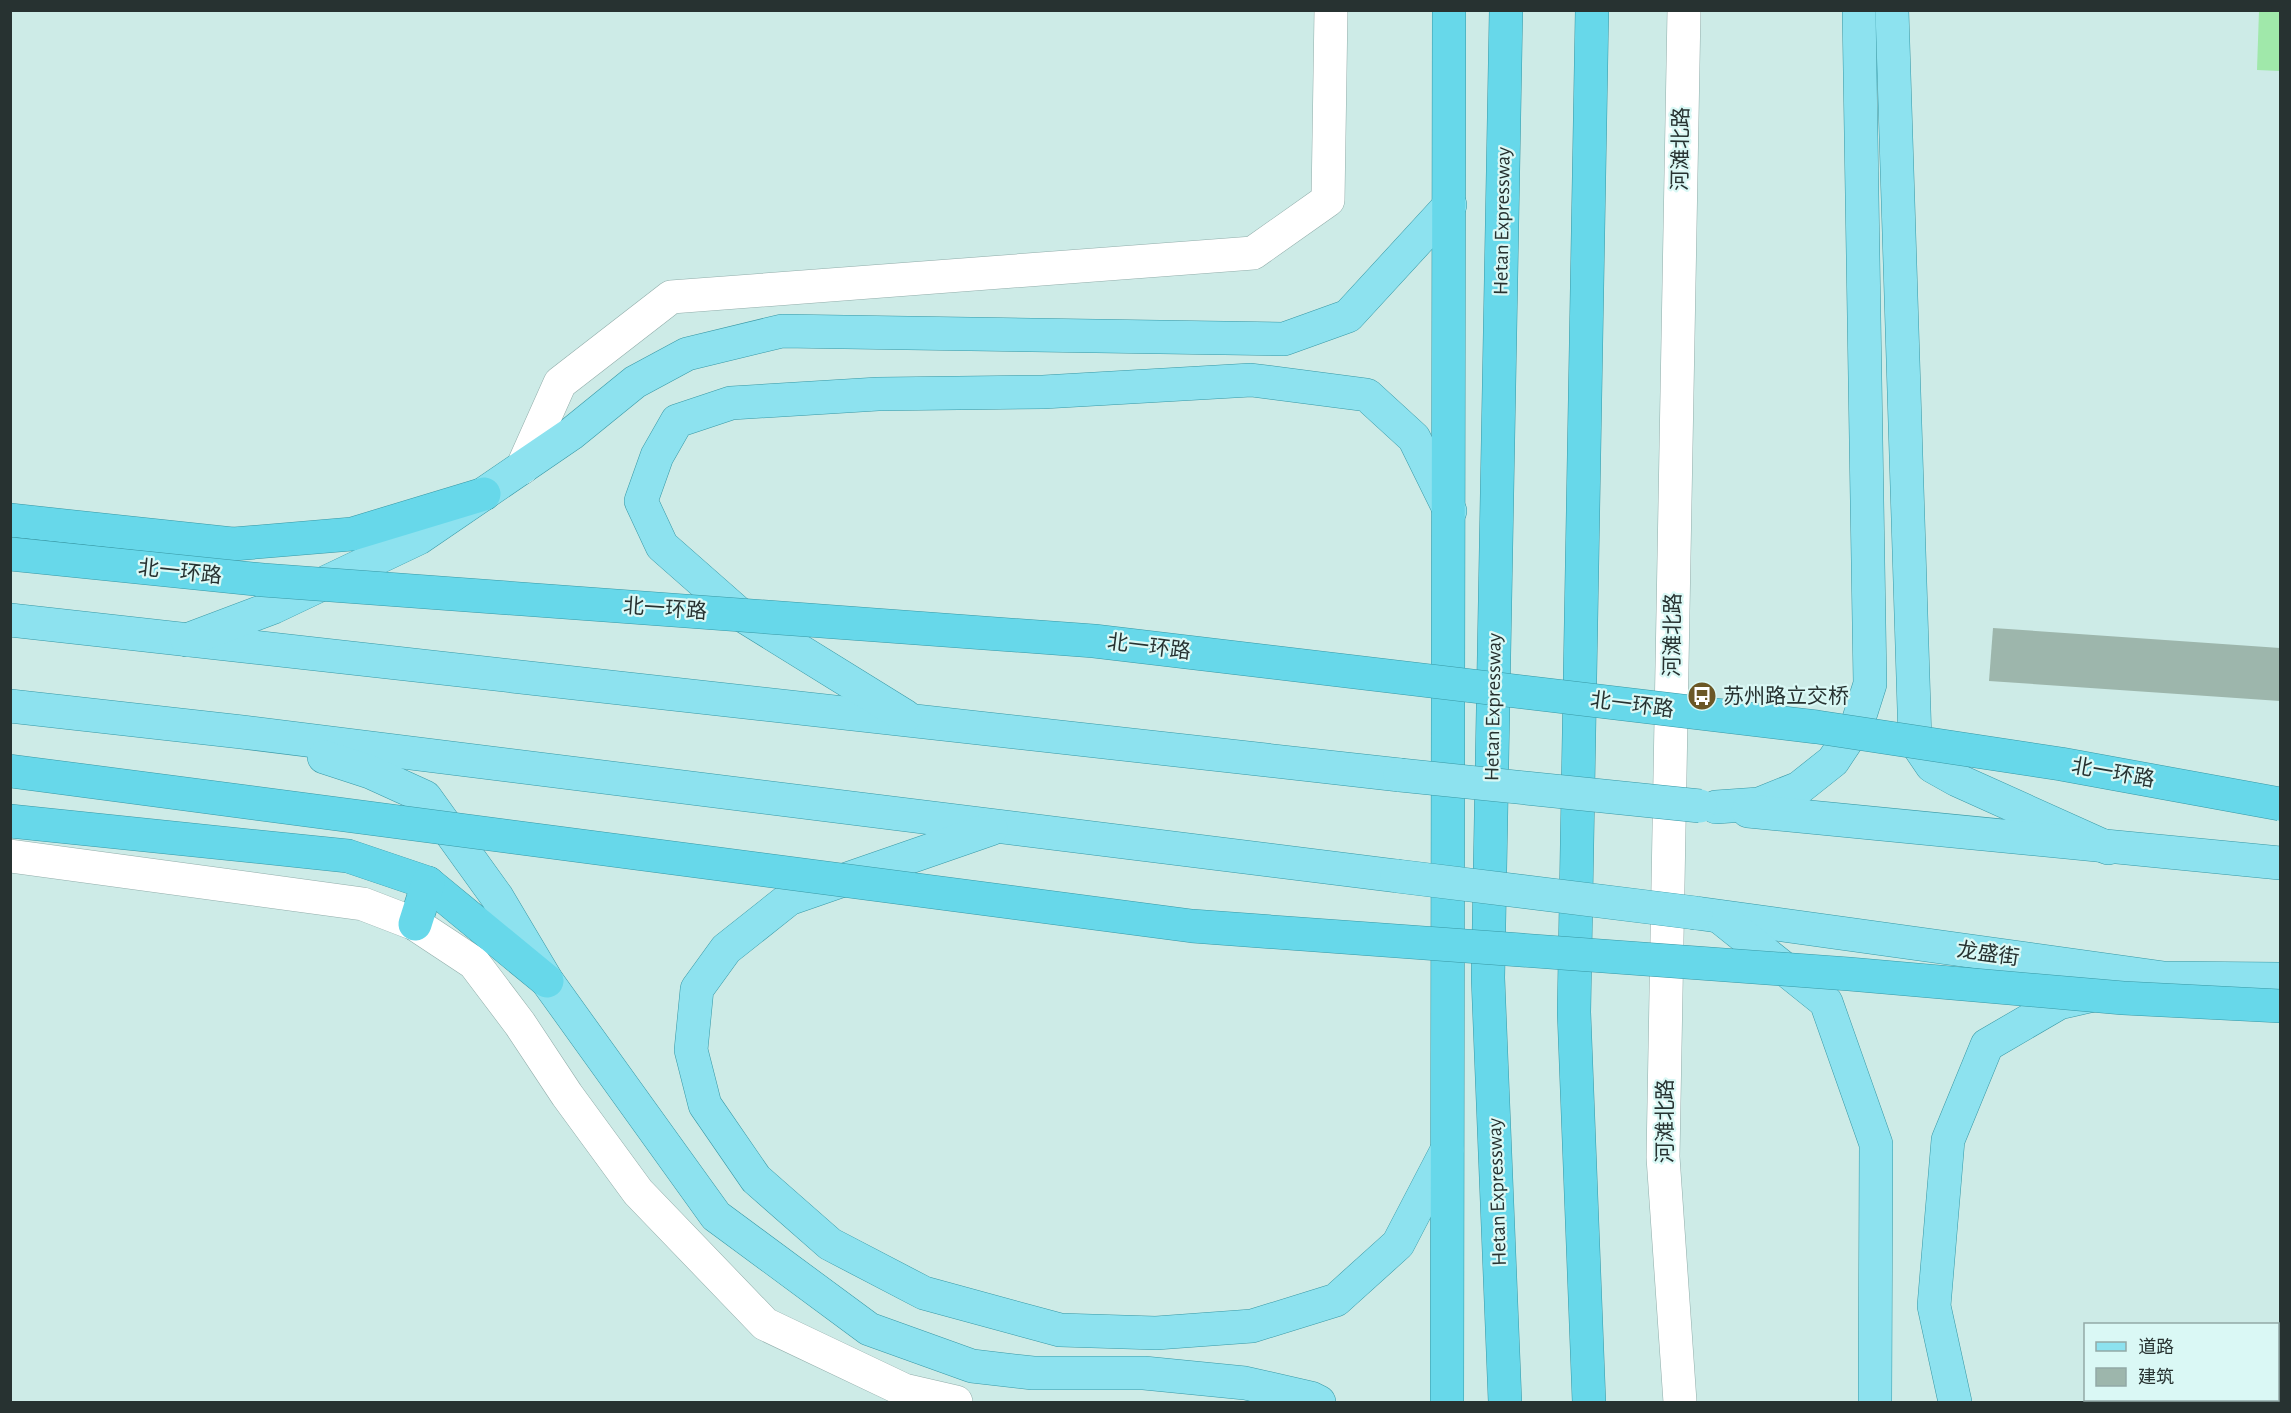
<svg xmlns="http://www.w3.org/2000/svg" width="2291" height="1413" viewBox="0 0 2291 1413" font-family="'Alegreya Sans','Noto Sans SC',sans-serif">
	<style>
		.green { fill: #a0e8aa }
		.building { fill: #9db6ac }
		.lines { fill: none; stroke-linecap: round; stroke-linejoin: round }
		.tertiary-casing { stroke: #91adaa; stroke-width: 34 }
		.primary-casing { stroke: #3898a5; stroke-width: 34 }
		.trunk-casing { stroke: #3898a5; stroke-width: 34 }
		.tertiary { stroke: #fff; stroke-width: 33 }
		.primary { stroke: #8de2ef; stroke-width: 33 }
		.trunk { stroke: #67d8ea; stroke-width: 33 }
		.primary-bridge-casing { stroke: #3898a5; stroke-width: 34; stroke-linecap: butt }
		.trunk-bridge-casing { stroke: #3898a5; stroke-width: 34; stroke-linecap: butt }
		.primary-bridge { stroke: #8de2ef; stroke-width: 33 }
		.trunk-bridge { stroke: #67d8ea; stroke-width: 33 }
		.labels { text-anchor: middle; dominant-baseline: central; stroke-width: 4.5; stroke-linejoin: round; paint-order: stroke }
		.street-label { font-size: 21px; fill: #273231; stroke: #daf8f5 }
		.poi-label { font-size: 21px; fill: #273231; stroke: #daf8f5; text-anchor: start }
	</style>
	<rect width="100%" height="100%" fill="#cdebe7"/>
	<polygon class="green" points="2259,11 2280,11 2280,71 2257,70"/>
	<polygon class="building" points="1993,628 2280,648 2280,701 1989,681"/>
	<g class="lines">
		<g class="tertiary-casing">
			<g id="tertiary">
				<polyline points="522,468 560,383 671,297 1253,253 1328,200 1331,10"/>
				<polyline points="10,856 363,904 415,924 474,963 520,1024 567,1095 638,1192 765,1324 904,1390 956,1402"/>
				<polyline points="1680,1402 1663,1157 1684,10"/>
			</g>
		</g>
		<g class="primary-casing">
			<g id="primary">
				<polyline points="1892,10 1915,741 1932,766 1957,780 2108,848"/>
				<polyline points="10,620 1400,775"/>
				<polyline points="187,640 274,607 419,538 571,434 635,382 687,354 782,331 1284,339 1348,316 1450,205"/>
				<polyline points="10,706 242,732 1397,876"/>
				<polyline points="905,716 737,612 662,546 641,501 657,456 677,421 731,403 878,394 1043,392 1251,380 1367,395 1414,438 1450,511"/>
				<polyline points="324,757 370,772 425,797 497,897 547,981 716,1216 869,1329 972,1366 1033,1373 1144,1373 1245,1383 1311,1398 1319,1402"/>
				<polyline points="1716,807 1759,804 1799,788 1833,761 1857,725 1870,684 1859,10"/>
				<polyline points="1748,811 2280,863"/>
				<polyline points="991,829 789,899 726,949 697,989 691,1050 705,1105 756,1179 830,1244 924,1293 1060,1330 1156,1333 1252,1326 1336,1300 1398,1244 1447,1150"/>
				<polyline points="1696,913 2164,978 2280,979"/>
				<polyline points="1721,918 1826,1002 1876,1144 1875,1402"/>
				<polyline points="1955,1402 1934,1306 1948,1140 1987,1045 2059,1003 2094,995"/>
			</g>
		</g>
		<g class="trunk-casing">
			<g id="trunk">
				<polyline points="10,520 233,544 352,534 484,494"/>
				<polyline points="10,821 348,856 428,883 547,981"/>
				<polyline points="415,924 428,883"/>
				<polyline points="1447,1402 1449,10"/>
				<polyline points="1505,1402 1488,978 1506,10"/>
				<polyline points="1589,1402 1574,1012 1592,10"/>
			</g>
		</g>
		<use href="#tertiary" class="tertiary"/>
		<use href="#primary" class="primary"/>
		<use href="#trunk" class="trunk"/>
		<g class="primary-bridge-casing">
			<g id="primary-bridge">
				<polyline points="1400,775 1700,806"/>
				<polyline points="1397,876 1696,913"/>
			</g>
		</g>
		<g class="trunk-bridge-casing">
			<g id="trunk-bridge">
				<polyline points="10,554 263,580 1094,641 1817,727 2061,764 2280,804"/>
				<polyline points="10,771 1192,926 1849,974 2123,998 2280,1006"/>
			</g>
		</g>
		<use href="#primary-bridge" class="primary-bridge"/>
		<use href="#trunk-bridge" class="trunk-bridge"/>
	</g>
	<defs>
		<g id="bus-disc" transform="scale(1.5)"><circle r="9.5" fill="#6b5726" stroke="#daf8f5"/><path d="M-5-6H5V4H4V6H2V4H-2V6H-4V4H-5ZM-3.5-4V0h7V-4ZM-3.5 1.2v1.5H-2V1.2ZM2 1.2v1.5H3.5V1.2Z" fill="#fff"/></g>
	</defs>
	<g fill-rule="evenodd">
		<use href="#bus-disc" x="1702" y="696"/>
	</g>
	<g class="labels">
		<g class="street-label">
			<text transform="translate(1681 149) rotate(-89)">河滩北路</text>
			<text transform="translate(1502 221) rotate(-89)">Hetan Expressway</text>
			<text transform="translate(180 572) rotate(6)">北一环路</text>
			<text transform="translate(665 609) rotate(4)">北一环路</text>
			<text transform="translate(1673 635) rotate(-89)">河滩北路</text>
			<text transform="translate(1149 647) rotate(7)">北一环路</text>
			<text transform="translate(1632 705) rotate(7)">北一环路</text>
			<text transform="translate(1493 707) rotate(-89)">Hetan Expressway</text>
			<text transform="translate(2113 773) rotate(10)">北一环路</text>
			<text transform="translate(1988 954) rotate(8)">龙盛街</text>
			<text transform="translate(1665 1121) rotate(-90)">河滩北路</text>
			<text transform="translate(1497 1192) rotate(-92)">Hetan Expressway</text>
		</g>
		<g class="poi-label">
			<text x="1723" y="696">苏州路立交桥</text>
		</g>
	</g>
	<rect width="2291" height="1413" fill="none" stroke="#273231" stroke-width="24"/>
	<rect x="2084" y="1323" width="195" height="78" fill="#daf8f5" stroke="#92a9a7" stroke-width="1.5"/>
	<rect x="2096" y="1342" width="30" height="9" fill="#8de2ef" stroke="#92a9a7" stroke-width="1.5"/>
	<text x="2138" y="1353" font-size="18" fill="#273231">道路</text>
	<rect x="2096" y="1368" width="30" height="18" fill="#9db6ac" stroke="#92a9a7" stroke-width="1.5"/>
	<text x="2138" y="1383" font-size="18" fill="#273231">建筑</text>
</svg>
